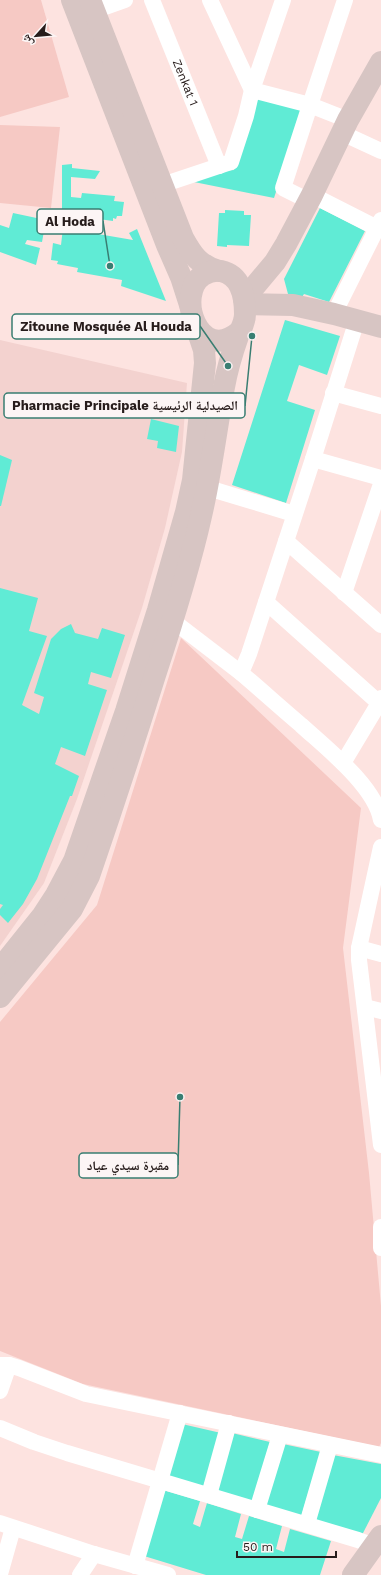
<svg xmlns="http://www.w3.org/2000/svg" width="381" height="1575" viewBox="0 0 381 1575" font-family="'Work Sans','Noto Naskh Arabic',sans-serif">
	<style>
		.built { fill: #f3d2cf }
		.green { fill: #f6c9c4 }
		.building { fill: #60ebd5 }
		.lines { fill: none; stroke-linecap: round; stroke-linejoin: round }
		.street { stroke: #fff; stroke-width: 16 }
		.secondary { stroke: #d7c5c3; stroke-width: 22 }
		.labels { text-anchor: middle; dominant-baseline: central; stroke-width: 3; stroke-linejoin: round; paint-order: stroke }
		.street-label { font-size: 12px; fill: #271c1b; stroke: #fcf5f5 }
		.leader { fill: none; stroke: #397e72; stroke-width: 1.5 }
		.callout-dot { fill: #397e72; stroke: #fcf5f5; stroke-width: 1.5 }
		.callout { fill: #fcf5f5; stroke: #397e72; stroke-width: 1.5 }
		.callout-label { font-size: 13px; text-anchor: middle; font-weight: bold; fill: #271c1b }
	</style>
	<rect width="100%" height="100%" fill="#fde3e0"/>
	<polygon class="built" points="0,340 187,383 182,452 165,528 142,608 77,799 44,883 0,946"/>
	<g class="green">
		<polygon points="0,0 41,0 69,97 0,117"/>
		<polygon points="0,125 60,127 51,208 0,203"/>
		<polygon points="181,638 361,808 343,948 369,1173 381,1306 381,1443 379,1447 83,1384 0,1351 0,1022 97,905"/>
	</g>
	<g class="building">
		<polygon points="259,95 303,109 274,198 194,182 223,171 234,170"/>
		<polygon points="72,164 72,168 100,171 95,179 71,177 71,197 81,198 82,193 115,196 114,201 124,202 122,216 117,216 116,219 113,218 113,221 62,214 62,165"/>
		<polygon points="320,208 365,231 329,302 304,294 302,297 288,294 284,279"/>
		<polygon points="225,210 244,211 244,215 251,215 249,246 227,245 227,247 217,246 219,213 225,213"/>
		<polygon points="13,213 46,220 42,242 27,240 25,244 40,248 36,265 0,252 0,225 9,228"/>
		<polygon points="63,228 133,240 129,233 137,229 166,301 121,286 122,280 77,272 78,268 57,264 58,261 51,260 53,243 61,245"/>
		<polygon points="285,320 340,336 327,375 299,365 287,401 315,410 286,503 232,485"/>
		<polygon points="151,419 179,426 176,452 157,448 158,441 147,439"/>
		<polygon points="0,455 12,460 1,506 0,506"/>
		<polygon points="0,588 38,598 29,631 47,636 22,705 39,714 44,697 34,693 51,639 61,629 71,624 75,633 98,639 102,628 125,635 111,678 91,672 88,684 107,690 85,756 61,747 55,764 79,776 72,796 70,796 37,879 23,904 8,923 0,915 0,909 3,905 0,904"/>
		<polygon points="182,1424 221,1433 203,1488 167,1478"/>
		<polygon points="232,1433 270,1442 252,1503 215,1492"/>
		<polygon points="283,1444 321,1452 301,1517 264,1506"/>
		<polygon points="333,1455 381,1464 381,1498 362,1535 314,1521"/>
		<polygon points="163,1490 200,1501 193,1524 200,1527 207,1503 241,1514 235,1537 242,1539 249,1516 282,1526 276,1549 284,1552 290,1529 331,1541 320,1575 206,1575 144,1556"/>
	</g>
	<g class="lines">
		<g class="street">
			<path id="s1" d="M152,0l67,166"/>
			<polyline points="210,0 252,90 310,105 345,0"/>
			<polyline points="94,11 125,0"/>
			<polyline points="342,133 381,151"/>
			<polyline points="162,185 231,162 246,116 252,90 283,0"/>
			<polyline points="312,195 377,228"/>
			<polyline points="309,201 283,188 310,105 348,120"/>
			<polyline points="334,314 381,220"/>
			<path d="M357,320l-44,139 -64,195 -8,19c20,17 40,35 60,52 25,23 74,61 80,95"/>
			<polyline points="333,393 381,406"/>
			<polyline points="313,459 381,478"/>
			<polyline points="208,488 294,514"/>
			<polyline points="286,541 381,625"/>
			<polyline points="344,593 381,484"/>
			<polyline points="266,602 379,703 381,698"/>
			<polyline points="164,614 241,673"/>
			<polyline points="343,763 379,703"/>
			<polyline points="381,847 359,948 359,960 381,1145"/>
			<polyline points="359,948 381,954"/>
			<polyline points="365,1007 381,1011"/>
			<polyline points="381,1227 381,1248"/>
			<polyline points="0,1365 9,1365 19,1368 86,1394 381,1455"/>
			<polyline points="0,1391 9,1365"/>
			<polyline points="0,1428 34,1442 67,1453 358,1540 374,1546"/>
			<polyline points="209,1495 229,1423"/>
			<polyline points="257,1510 280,1435"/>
			<polyline points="0,1523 94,1554 168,1575"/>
			<polyline points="307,1524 330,1445"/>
			<polyline points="135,1566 180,1413"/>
			<polyline points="0,1574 13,1528"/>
			<polyline points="80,1575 94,1554"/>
		</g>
		<g class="secondary">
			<polyline points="72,0 167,245 181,277 190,305"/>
			<path d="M90,0l93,238c10,18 16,27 36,33"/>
			<polyline points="244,299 275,262 286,244 312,195 348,120 381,62"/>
			<polyline points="245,304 293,305 334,314 381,327"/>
			<polyline points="0,969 43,915 56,895 74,861 126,711 158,610 186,512 193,480 205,363 204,350 197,329"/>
			<path d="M0,997l72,-88 17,-33c23,-67 45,-134 66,-201 17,-52 34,-105 46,-159 10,-42 15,-86 23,-129 3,-17 8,-34 14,-51 3,-8 7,-13 7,-22 0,-17 -4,-39 -24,-43 -6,-1 -13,1 -18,4 -29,19 -4,90 36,57"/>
			<polyline points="353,1575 381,1536"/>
		</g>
	</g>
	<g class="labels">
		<g class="street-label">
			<text stroke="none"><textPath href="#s1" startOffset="89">Zenkat 1</textPath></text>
		</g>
	</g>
	<path class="leader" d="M110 266L103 221M228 366L200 326M252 336L245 406M180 1097L178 1165"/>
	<g class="callout-dot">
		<circle cx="110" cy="266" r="4"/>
		<circle cx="228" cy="366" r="4"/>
		<circle cx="252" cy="336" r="4"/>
		<circle cx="180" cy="1097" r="4"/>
	</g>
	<g class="callout">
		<rect x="37" y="209" width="66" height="25" rx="4"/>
		<rect x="12" y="314" width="188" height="25" rx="4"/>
		<rect x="4" y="393" width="241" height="25" rx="4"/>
		<rect x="79" y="1153" width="99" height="25" rx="4"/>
	</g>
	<g class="callout-label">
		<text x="70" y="226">Al Hoda</text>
		<text x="106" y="331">Zitoune Mosquée Al Houda</text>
		<text x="125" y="410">Pharmacie Principale الصيدلية الرئيسية</text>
		<text x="128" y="1170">مقبرة سيدي عياد</text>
	</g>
	<g transform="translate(36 36) rotate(243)" stroke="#fcf5f5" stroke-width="3" paint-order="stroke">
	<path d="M0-3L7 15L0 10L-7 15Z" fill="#271c1b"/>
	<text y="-6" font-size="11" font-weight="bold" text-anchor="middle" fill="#271c1b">ش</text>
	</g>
	<path d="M237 1551v6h99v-6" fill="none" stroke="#271c1b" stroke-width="2"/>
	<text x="243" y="1551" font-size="12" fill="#271c1b" stroke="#fcf5f5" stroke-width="3" paint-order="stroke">50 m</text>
</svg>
